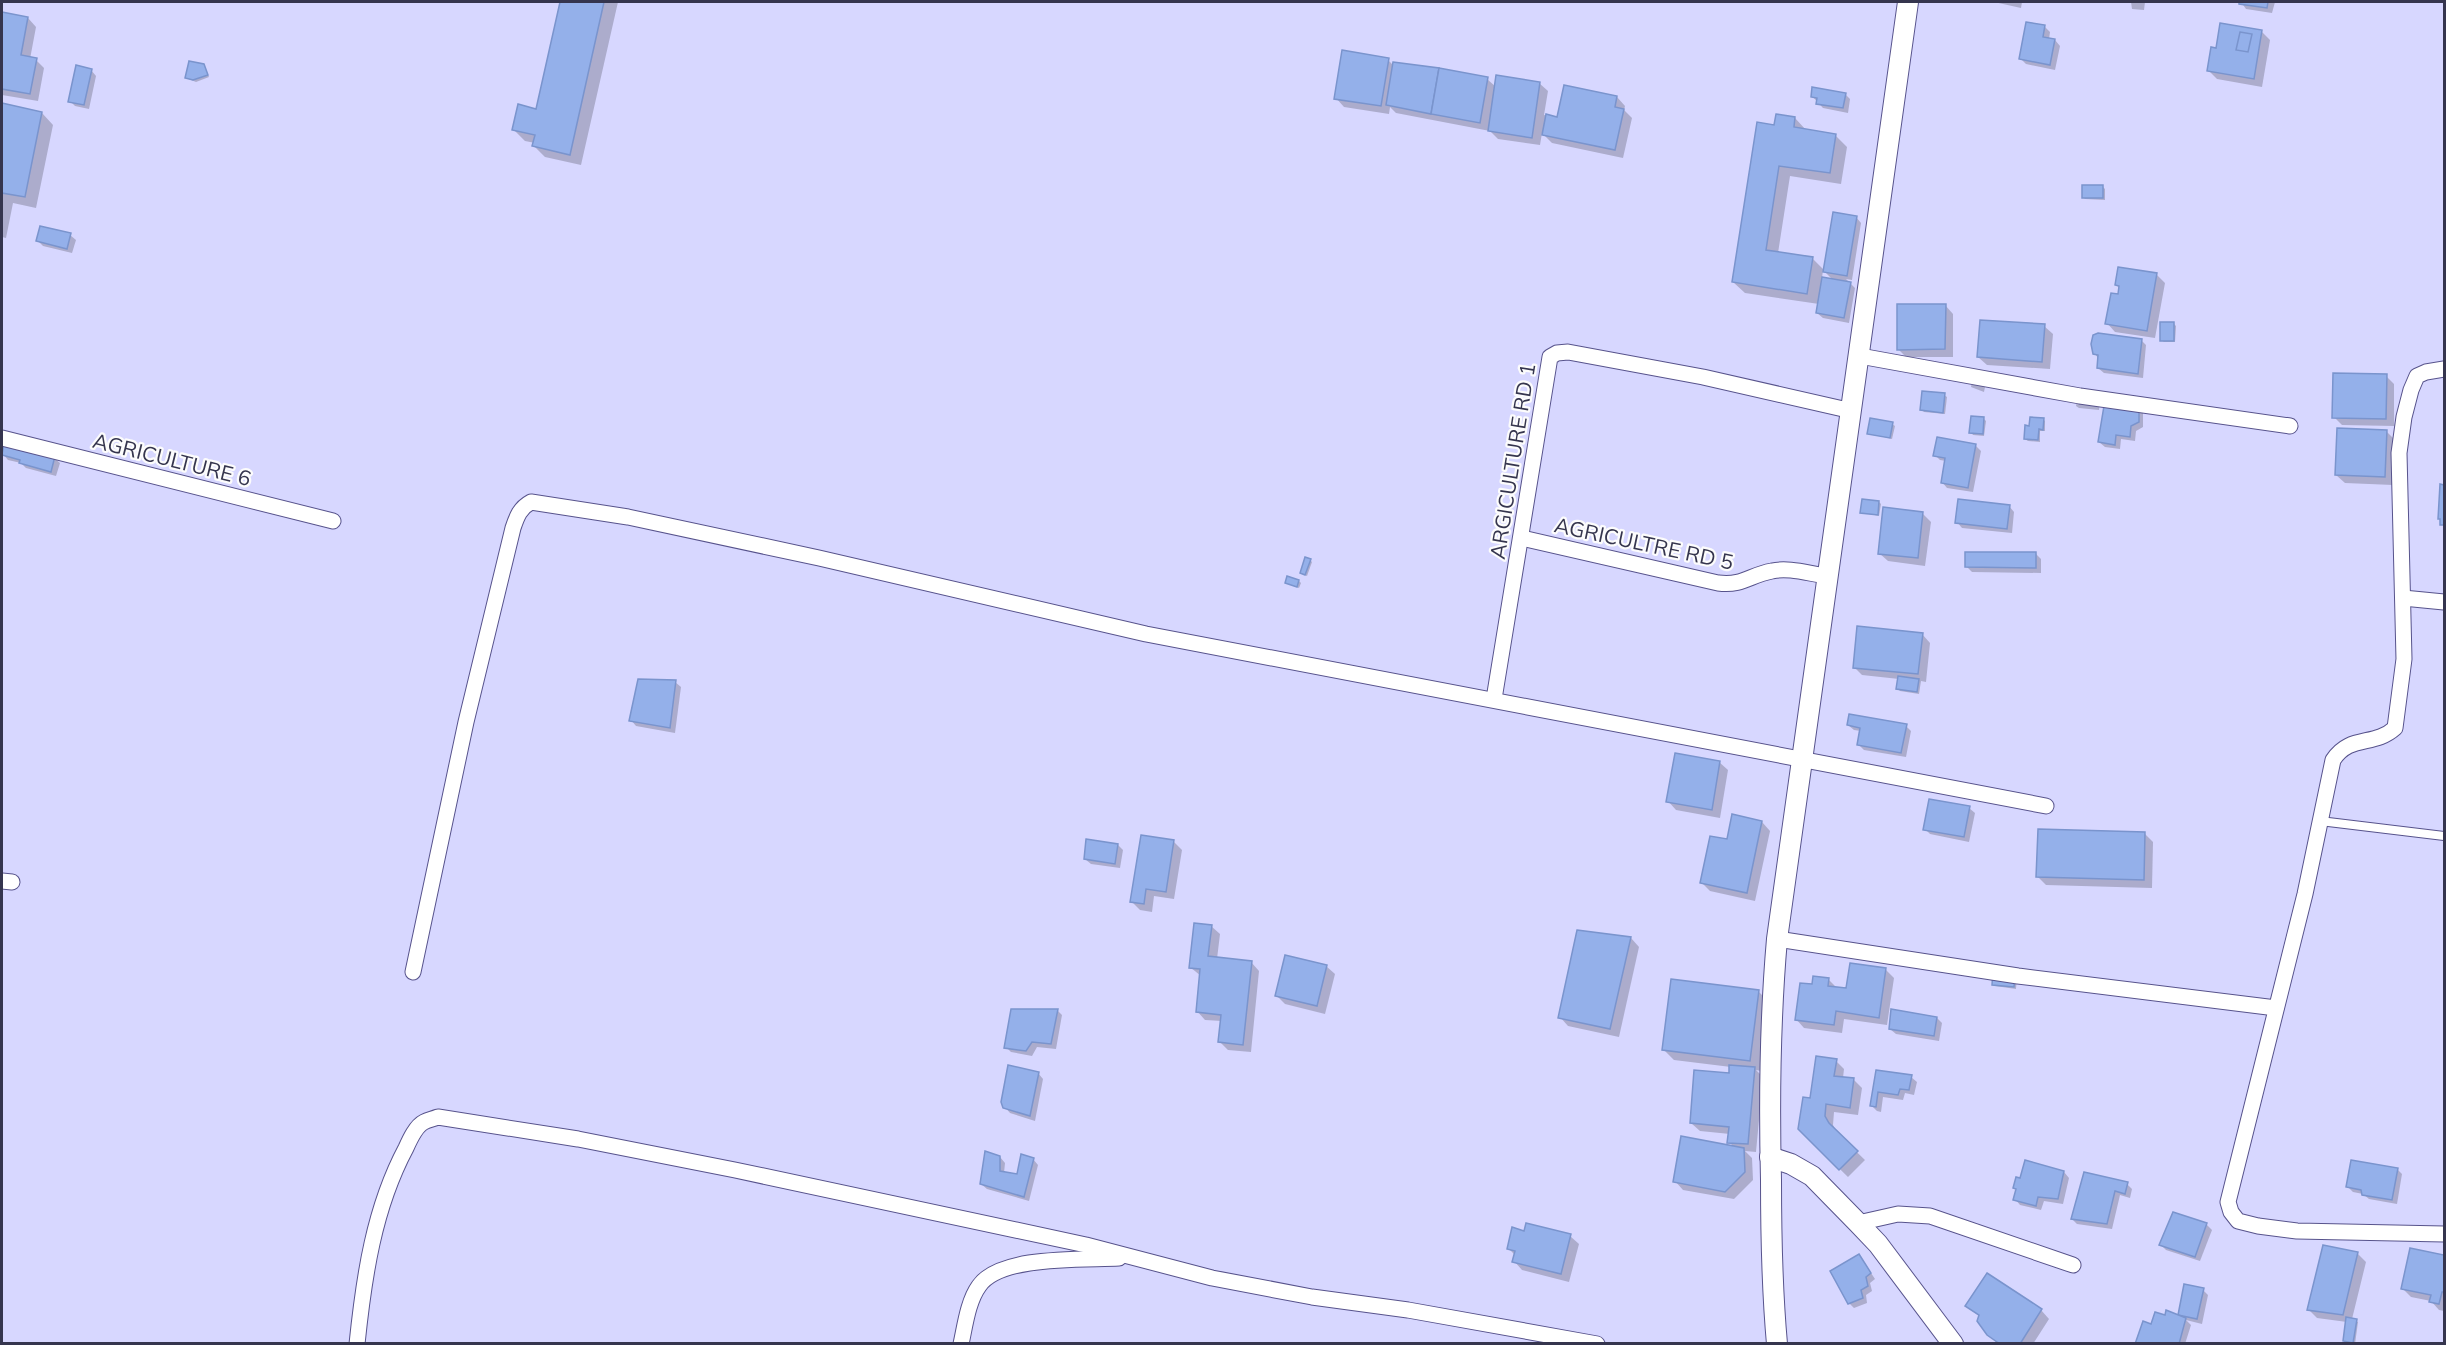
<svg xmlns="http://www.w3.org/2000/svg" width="2446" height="1345" viewBox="0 0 2446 1345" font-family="Mulish,sans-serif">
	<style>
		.shadow { fill: #0003; fill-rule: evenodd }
		.building { fill: #94b0ea; stroke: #7a94cd; stroke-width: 1.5 }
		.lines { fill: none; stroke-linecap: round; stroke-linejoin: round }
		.service-casing { stroke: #57538c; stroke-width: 10 }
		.minor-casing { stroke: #57538c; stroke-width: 17 }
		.tertiary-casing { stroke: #57538c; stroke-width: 22 }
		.service { stroke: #fff; stroke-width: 8 }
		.minor { stroke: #fff; stroke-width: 15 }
		.tertiary { stroke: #fff; stroke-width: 20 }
		.labels { text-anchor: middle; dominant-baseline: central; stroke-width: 4.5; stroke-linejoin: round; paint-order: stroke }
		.street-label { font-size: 21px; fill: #35354e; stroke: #fcfcfc }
	</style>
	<rect width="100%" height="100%" fill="#d7d7ff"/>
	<g class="shadow">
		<polygon points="561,2 618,2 581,165 545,157 534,146 535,143 525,141 514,130 537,110"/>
		<polygon points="1994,2 2022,2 2021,8"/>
		<polygon points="2131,2 2145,2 2144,10 2132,9"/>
		<polygon points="2241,2 2275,2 2272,13 2246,9"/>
		<polygon points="3,14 28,18 36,27 30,59 36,60 44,68 38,101 2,95"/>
		<polygon points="2045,27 2050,32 2049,39 2055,40 2060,46 2055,70 2026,64 2021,59"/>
		<polygon points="2261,31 2270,40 2262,87 2217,79 2209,71 2217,50"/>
		<polygon points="1388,60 1393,65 1487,79 1496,87 1539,83 1548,91 1544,115 1558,118 1617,97 1625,106 1624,110 1632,118 1623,158 1552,143 1542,133 1540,145 1498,139 1490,131 1396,113 1390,107 1389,114 1344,107 1336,98"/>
		<polygon points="203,65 209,77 196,82 186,78"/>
		<polygon points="91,70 96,76 89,109 75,106 70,101"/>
		<polygon points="1845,94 1850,99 1848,113 1823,108 1812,96"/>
		<polygon points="2,105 42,113 53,125 36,208 13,203 6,238 2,237"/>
		<path d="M1795,118l11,12 29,5 12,12 -6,37 -51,-8 -12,77 34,5 13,13 31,-54 5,6 -9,57 -6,-1 9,9 -6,35 -26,-5 -6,-5 2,-9 -74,-11 -12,-11 42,-155zM1823,270l10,10 -11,-2z"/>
		<polygon points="2103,187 2105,189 2105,200 2085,199 2083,197"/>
		<polygon points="70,235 76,240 72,253 43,246 38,241"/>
		<polygon points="2156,274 2165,283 2155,338 2115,332 2107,323 2119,296 2120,288 2116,285"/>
		<polygon points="1945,305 1953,314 1953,357 1906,357 1898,349"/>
		<polygon points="2173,323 2176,326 2175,342 2164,342 2161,340"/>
		<polygon points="2044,326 2053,334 2050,369 1987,365 1978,357"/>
		<polygon points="2141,340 2146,345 2143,378 2104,373 2098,368 2099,359 2094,353"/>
		<polygon points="1974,373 1987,377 1984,392 1971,387"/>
		<polygon points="2386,376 2394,384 2394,426 2342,425 2334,417"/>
		<polygon points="1944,395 1947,397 1945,414 1924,412 1922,410"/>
		<polygon points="2078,395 2100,400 2099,410 2079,408 2076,406"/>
		<polygon points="2143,407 2143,427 2136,431 2135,441 2121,439 2120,449 2105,447 2099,442"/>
		<polygon points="1984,419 1986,421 1984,436 1973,435 1971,432"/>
		<polygon points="2043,419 2045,421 2045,431 2040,431 2040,442 2028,441 2025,439 2031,427"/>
		<polygon points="1892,424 1895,426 1892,439 1869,433"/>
		<polygon points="2387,432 2395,440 2393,485 2345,483 2336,475"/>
		<polygon points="1976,446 1981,451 1973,492 1947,488 1942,482 1946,461 1940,460 1935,455"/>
		<polygon points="3,454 54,458 60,463 56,476 26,468 21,463 8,460"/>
		<polygon points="2441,486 2444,486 2444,527 2439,518"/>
		<polygon points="1879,502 1881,504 1879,516 1861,512"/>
		<polygon points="2009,506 2014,512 2012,533 1962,528 1957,522"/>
		<polygon points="1922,513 1931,522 1925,566 1888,561 1879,553"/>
		<polygon points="2036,554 2041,559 2041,573 1972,572 1967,567"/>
		<polygon points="1310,560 1312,562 1307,576 1301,573"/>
		<polygon points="1299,581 1301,583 1299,588 1286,582"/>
		<polygon points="1922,634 1930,643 1926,682 1921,681 1919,694 1900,691 1898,689 1899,679 1862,675 1854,667"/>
		<polygon points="675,682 681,687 675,733 636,726 631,720"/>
		<polygon points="1848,725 1906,726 1911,731 1906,757 1864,750 1858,744 1861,731 1854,730"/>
		<polygon points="1719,762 1728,770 1720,818 1676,810 1668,801"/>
		<polygon points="1969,808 1975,813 1969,842 1930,834 1925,829"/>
		<polygon points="1762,822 1770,831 1755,901 1710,891 1702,883 1728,841"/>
		<polygon points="2145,834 2153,842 2152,888 2046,885 2037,876"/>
		<polygon points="1174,842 1182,850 1174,899 1154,896 1152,912 1140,910 1132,902"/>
		<polygon points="1118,845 1123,850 1120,868 1091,864 1085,859"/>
		<polygon points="1211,926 1220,934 1217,959 1251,962 1259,971 1251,1052 1228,1050 1219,1041 1222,1021 1205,1020 1197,1011 1201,976 1190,967"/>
		<polygon points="1631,938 1639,947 1619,1037 1568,1026 1560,1017"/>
		<polygon points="1326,966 1335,974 1325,1014 1285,1004 1277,996"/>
		<polygon points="1886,970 1894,978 1887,1025 1844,1019 1842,1033 1804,1028 1796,1019 1828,979 1836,987 1847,990"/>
		<polygon points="2017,976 2016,989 1995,986 1993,984"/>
		<polygon points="1758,991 1770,1003 1761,1071 1756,1070 1763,1077 1756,1152 1745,1151 1752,1158 1753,1180 1734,1199 1683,1190 1675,1181 1735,1148 1729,1142 1730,1134 1700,1131 1691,1123 1730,1075 1731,1067 1674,1060 1663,1049"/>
		<polygon points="1057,1010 1062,1015 1056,1049 1037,1047 1032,1056 1011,1052 1006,1047"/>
		<polygon points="1937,1018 1942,1023 1939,1041 1896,1034 1890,1029"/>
		<polygon points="1836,1061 1844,1069 1843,1078 1854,1080 1862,1088 1858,1115 1834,1112 1833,1125 1837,1133 1865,1160 1848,1177 1799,1129 1812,1100"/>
		<polygon points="1878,1071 1911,1077 1917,1082 1914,1095 1905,1093 1903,1100 1883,1097 1881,1112 1877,1111 1872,1106"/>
		<polygon points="1038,1073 1043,1079 1035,1121 1010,1113 1005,1107"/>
		<polygon points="1000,1157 1005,1163 1004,1173 1018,1176 1033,1159 1038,1165 1029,1201 987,1189 981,1184"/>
		<polygon points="2397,1169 2402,1174 2397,1204 2369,1199 2363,1194 2353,1192 2348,1187"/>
		<polygon points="2064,1172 2069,1178 2063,1204 2044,1201 2041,1210 2020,1205 2015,1199"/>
		<polygon points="2085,1173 2127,1184 2132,1189 2130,1198 2120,1195 2112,1229 2077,1224 2072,1219"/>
		<polygon points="2174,1214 2207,1225 2212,1230 2200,1261 2166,1250 2161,1245"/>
		<polygon points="1525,1232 1570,1236 1579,1244 1569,1282 1522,1270 1514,1261 1515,1255 1508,1248"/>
		<polygon points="2411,1250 2444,1256 2444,1311 2439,1310 2431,1301 2411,1297 2403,1289"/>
		<polygon points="2357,1253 2366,1262 2352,1319 2358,1322 2355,1344 2350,1344 2344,1341 2347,1322 2317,1318 2309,1310"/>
		<polygon points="1859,1255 1875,1279 1870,1283 1872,1291 1866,1295 1867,1303 1854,1308 1849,1303"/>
		<polygon points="2186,1286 2203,1290 2208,1295 2202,1324 2186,1320 2191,1325 2185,1344 2137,1344 2152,1326 2179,1317"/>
		<polygon points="1967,1306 2041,1310 2049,1319 2033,1344 1998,1344 1988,1334 1980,1317"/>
	</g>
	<g class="building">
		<polygon points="560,2 604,2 570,155 532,146 535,135 512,130 518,104 536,109"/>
		<polygon points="2239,2 2268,2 2267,8 2239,4"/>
		<polygon points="2,12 28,17 21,55 37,58 30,94 2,89"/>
		<polygon points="2026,22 2045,25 2043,37 2055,39 2050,65 2019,59"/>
		<polygon points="2220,23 2262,30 2254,79 2207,71 2211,47 2216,48"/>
		<polygon points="2240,32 2252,34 2248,52 2236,50"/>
		<polygon points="1342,50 1389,58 1381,106 1334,99"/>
		<polygon points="189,61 204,64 208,75 193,80 185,78"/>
		<polygon points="1393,62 1439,68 1431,114 1386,105"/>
		<polygon points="76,65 92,69 84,105 68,102"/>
		<polygon points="1439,68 1488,77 1480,123 1431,114"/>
		<polygon points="1496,75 1540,82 1532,138 1488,131"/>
		<polygon points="1564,85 1617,96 1615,107 1624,109 1615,150 1542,135 1546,114 1557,117"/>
		<polygon points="1812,87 1846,93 1843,108 1816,104 1817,98 1811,97"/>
		<polygon points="2,103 42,112 25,197 2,193"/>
		<polygon points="1776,114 1795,117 1794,127 1836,134 1830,173 1779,166 1766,250 1813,257 1807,294 1732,282 1757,122 1774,125"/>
		<rect x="2082" y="185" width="21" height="13"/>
		<polygon points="1833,212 1857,216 1847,276 1823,272"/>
		<polygon points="40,226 71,233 67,249 36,241"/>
		<polygon points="2118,267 2157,273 2147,331 2105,324 2111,293 2118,294 2119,286 2115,285"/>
		<polygon points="1822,277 1851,282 1844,318 1816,313"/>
		<polygon points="1897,304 1946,304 1945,349 1897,350"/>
		<polygon points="1980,320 2045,324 2042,362 1977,357"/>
		<rect x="2160" y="322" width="14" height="19"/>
		<polygon points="2098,333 2142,339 2138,374 2097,368 2098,355 2093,354 2091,344 2093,335"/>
		<polygon points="2333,373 2387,374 2386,419 2332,418"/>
		<polygon points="1922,391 1945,393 1943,413 1920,410"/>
		<polygon points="2139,400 2139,422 2131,426 2130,437 2116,435 2115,445 2098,442 2104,406"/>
		<polygon points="1971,416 1984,417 1983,434 1969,433"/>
		<polygon points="2030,417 2044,418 2043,430 2039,429 2038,440 2024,439 2025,425 2029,426"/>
		<polygon points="1870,418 1893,422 1890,438 1867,434"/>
		<polygon points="2337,428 2387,430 2385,477 2335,475"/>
		<polygon points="1937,437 1976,444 1968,488 1941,483 1945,458 1933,456"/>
		<polygon points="4,443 55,456 51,472 19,463 20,460 2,455"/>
		<polygon points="2444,472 2444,525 2440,525 2440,519 2438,519 2440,484 2444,485"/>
		<polygon points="1862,499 1879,501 1878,515 1860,513"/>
		<polygon points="1958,499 2010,505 2007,529 1955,523"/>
		<polygon points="1883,507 1923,512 1918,558 1878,554"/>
		<polygon points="1965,552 2036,552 2036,568 1965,567"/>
		<polygon points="1305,557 1311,559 1305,575 1300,573"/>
		<polygon points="1287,576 1299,580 1297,587 1285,583"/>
		<polygon points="1857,626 1923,633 1918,674 1853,668"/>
		<polygon points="1898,676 1919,679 1917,692 1896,689"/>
		<polygon points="638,679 676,680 670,728 629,721"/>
		<polygon points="1849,714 1907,724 1901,753 1857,745 1860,728 1847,725"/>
		<polygon points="1675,753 1720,761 1712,810 1666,802"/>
		<polygon points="1929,799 1970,806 1964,837 1923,830"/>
		<polygon points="1732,814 1762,821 1747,893 1700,883 1710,836 1727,839"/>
		<polygon points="2038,829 2145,832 2144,880 2036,877"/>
		<polygon points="1141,835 1174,840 1166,892 1146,889 1144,904 1130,902"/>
		<polygon points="1086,839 1118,844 1115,864 1084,859"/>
		<polygon points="1194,923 1212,925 1208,956 1252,961 1243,1045 1218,1042 1221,1015 1196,1012 1200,969 1189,968"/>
		<polygon points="1577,930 1631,937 1610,1029 1558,1018"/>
		<polygon points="1285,955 1327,965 1317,1006 1275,996"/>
		<polygon points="1850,963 1886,968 1879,1018 1836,1011 1834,1025 1795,1020 1800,983 1812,984 1813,976 1829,978 1828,986 1846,988"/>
		<polygon points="1993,970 2015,973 2014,987 1992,985"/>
		<polygon points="1671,979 1759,990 1750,1061 1662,1050"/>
		<polygon points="1011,1009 1058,1009 1051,1044 1032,1042 1026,1051 1004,1048"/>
		<polygon points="1891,1009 1937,1017 1934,1036 1889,1029"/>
		<polygon points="1816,1056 1837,1059 1834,1076 1854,1078 1850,1108 1826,1104 1825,1116 1829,1123 1858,1151 1839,1170 1798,1129 1803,1097 1810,1098"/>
		<polygon points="1008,1065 1039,1072 1030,1116 1003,1108 1001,1102"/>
		<polygon points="1729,1065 1755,1067 1748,1144 1727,1143 1729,1127 1690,1123 1694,1070 1729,1073"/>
		<polygon points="1876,1070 1912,1075 1909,1090 1900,1089 1898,1095 1878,1092 1876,1107 1870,1106"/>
		<polygon points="1681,1136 1744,1148 1745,1172 1725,1192 1673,1182"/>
		<polygon points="985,1151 1000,1156 1000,1171 1017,1174 1021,1154 1034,1158 1024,1197 980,1184"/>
		<polygon points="2025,1160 2064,1171 2058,1199 2038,1197 2036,1206 2013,1200 2016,1189 2013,1188 2016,1177 2020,1178"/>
		<polygon points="2351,1160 2398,1168 2392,1200 2362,1195 2361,1190 2346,1187"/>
		<polygon points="2084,1172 2128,1182 2125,1194 2115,1191 2107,1224 2071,1219"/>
		<polygon points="2173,1212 2207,1223 2195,1257 2159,1245"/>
		<polygon points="1526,1223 1571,1234 1561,1274 1512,1262 1515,1251 1507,1249 1512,1227 1524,1231"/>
		<polygon points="2323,1245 2358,1252 2343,1315 2307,1310"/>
		<polygon points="2410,1248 2444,1255 2444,1292 2442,1292 2439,1304 2429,1302 2431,1295 2401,1289"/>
		<polygon points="1859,1254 1871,1273 1866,1277 1868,1286 1861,1290 1863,1298 1848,1304 1830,1271"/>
		<polygon points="1987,1273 2042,1309 2020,1344 2000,1344 1987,1335 1977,1321 1979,1315 1965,1306"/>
		<polygon points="2184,1284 2204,1288 2197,1319 2178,1315"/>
		<polygon points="2166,1310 2186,1318 2179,1344 2135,1344 2143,1321 2151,1324 2155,1312 2165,1315"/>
		<polygon points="2346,1317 2357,1319 2353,1343 2343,1341"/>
	</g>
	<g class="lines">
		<g class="service-casing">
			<polyline id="service" points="2320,821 2444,836"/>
		</g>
		<g class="minor-casing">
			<g id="minor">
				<polyline points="1860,356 2080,396 2290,426"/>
				<path d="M2444,369l-18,3 -9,4 -6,14 -7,27 -5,36 5,206 -9,69c-21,19 -45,6 -62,32l-28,134 -77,308 3,10 7,9 20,5 39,5 147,3"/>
				<polyline points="2,438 333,521"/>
				<path d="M1522,538l196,45c26,3 31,-8 54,-12 17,-4 38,3 56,5"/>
				<polyline points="2403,598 2444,602"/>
				<polyline points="1494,699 1550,357 1557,353 1568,352 1703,377 1852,411"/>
				<polyline points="2,881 12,882"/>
				<polyline points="1777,939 2018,976 2276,1008"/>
				<path d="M413,972l53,-250 47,-194c4,-12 7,-20 18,-26l97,15 191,41 327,76 900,172"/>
				<polyline points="1858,1223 1898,1214 1930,1216 2073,1265"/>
				<path d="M357,1344c7,-68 17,-136 49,-196 4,-9 10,-22 18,-26 4,-2 9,-3 14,-5l140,22 157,31 351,75 126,33 100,19 96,13 189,34"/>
				<path d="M961,1344c4,-18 7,-43 18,-58 21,-31 105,-26 140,-28"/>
			</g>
		</g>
		<g class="tertiary-casing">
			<g id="tertiary">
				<polyline points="1770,1157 1791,1164 1812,1176 1858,1223 1878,1244 1953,1344"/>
				<path d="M1777,1344c-5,-55 -6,-109 -6,-164 -2,-81 -1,-161 6,-241l131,-937"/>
			</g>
		</g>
		<use href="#service" class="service"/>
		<use href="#minor" class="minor"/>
		<use href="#tertiary" class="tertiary"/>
	</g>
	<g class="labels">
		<g class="street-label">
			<text transform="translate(172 459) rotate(14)">AGRICULTURE 6</text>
			<text transform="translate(1512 461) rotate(-81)">ARGICULTURE RD 1</text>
			<text transform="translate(1644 543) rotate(12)">AGRICULTRE RD 5</text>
		</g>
	</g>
	<rect width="2446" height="1345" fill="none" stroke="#35354e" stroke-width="6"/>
</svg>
